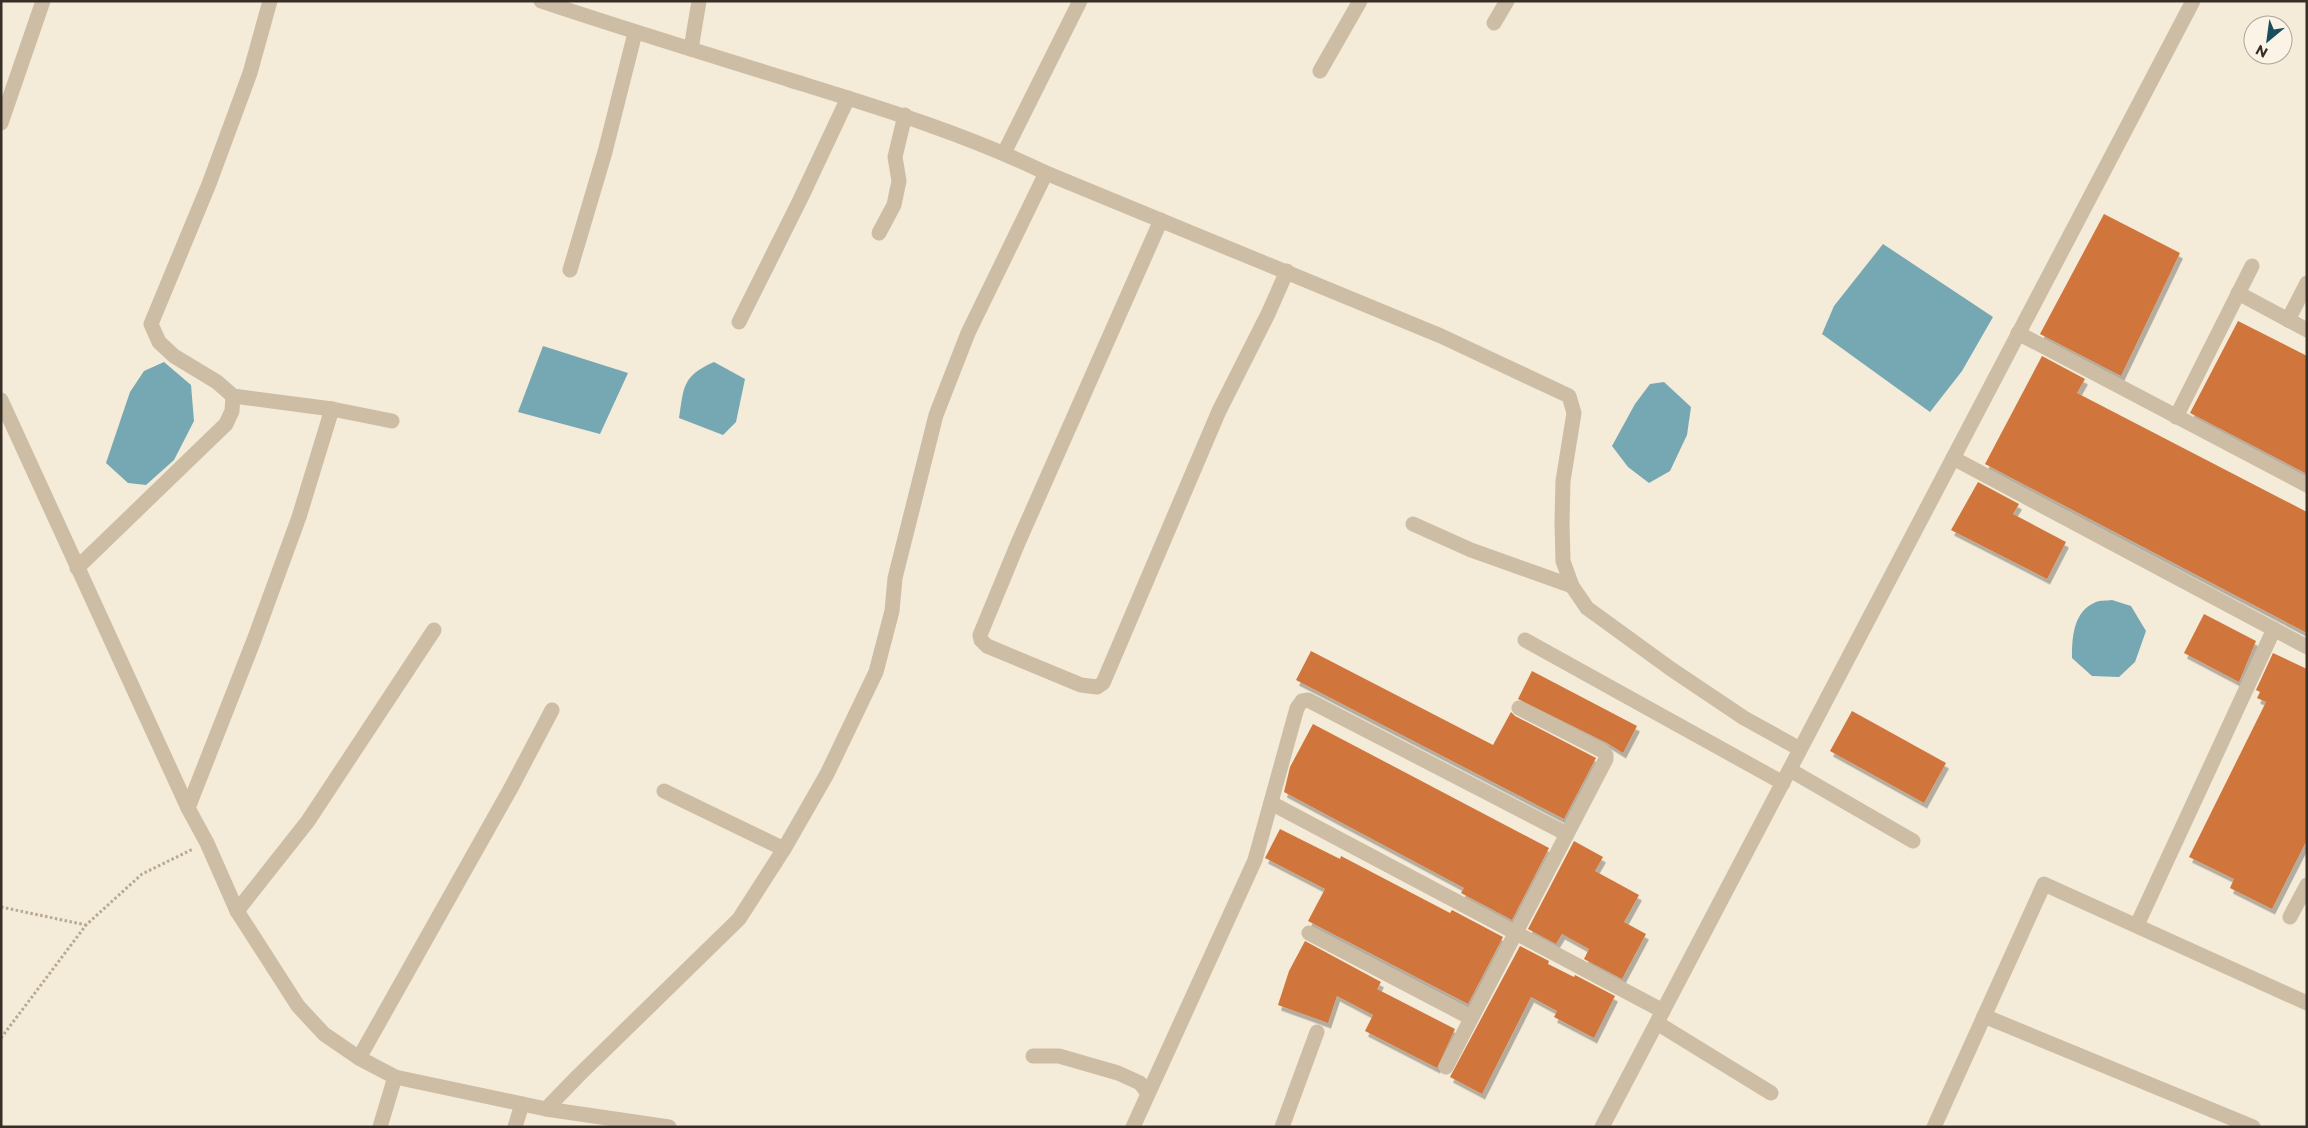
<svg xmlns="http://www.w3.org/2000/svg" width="2308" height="1128" viewBox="0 0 2308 1128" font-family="Montserrat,sans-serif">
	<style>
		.water { fill: #76a8b3 }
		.building { fill: #d0753b; filter: url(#shadow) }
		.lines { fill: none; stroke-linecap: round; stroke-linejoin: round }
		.path { stroke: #b9a78e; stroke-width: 3; stroke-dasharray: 2.5 2.5; stroke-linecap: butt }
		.minor { stroke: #cdbda4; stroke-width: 15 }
	</style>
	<defs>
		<filter id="shadow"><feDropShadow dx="3" dy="5.5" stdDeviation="0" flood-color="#0004"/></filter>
	</defs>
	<rect width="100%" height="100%" fill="#f4ebd9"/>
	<g class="water">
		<polygon points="1883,244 1993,317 1962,371 1930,412 1822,334 1834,306"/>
		<polygon points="543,346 628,373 600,434 518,412"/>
		<polygon points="164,362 191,385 194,421 174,460 146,485 128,483 106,463 130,392 144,371"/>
		<path d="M714,362l31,17 -9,43 -13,13 -44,-17c5,-31 3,-42 35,-56z"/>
		<polygon points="1664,382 1691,407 1687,435 1670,471 1649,483 1628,467 1612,446 1635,404 1650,384"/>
		<path d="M2112,600l19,6 15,25 -11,31 -16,15 -27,-1 -20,-18c0,-20 1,-47 24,-56 4,-2 11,-1 16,-2z"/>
	</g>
	<g class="building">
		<polygon points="2104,214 2180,253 2121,376 2040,334"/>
		<polygon points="2238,321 2307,356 2307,474 2190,413"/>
		<polygon points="2042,356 2085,379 2077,393 2307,512 2307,633 1985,464"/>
		<polygon points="1978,482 2019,504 2013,514 2066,542 2047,579 1951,530"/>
		<polygon points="2204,614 2256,641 2239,682 2184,653"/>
		<polygon points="1311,651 1493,745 1511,712 1515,716 1596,758 1564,819 1296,680"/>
		<polygon points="2273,653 2307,669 2307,840 2272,909 2230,888 2234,879 2189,857 2266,702 2257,698 2260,692 2256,690"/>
		<polygon points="1532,671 1637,726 1623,753 1607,743 1518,699"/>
		<polygon points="1852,711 1946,763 1924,803 1830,751"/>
		<polygon points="1313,724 1549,848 1512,920 1461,893 1464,888 1284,792 1290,767"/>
		<polygon points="1280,829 1340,859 1341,856 1450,913 1452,910 1503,937 1468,1004 1308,921 1325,889 1265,858"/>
		<polygon points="1574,841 1603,857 1595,871 1639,895 1624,922 1646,934 1622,979 1584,959 1589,949 1562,934 1556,944 1528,929"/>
		<polygon points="1305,941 1381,982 1377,989 1455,1029 1437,1068 1365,1031 1373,1015 1337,996 1328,1023 1278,1005 1289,971"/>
		<polygon points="1520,946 1549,961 1548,964 1574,977 1575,975 1615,996 1594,1038 1554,1017 1557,1011 1531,997 1482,1094 1450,1077"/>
	</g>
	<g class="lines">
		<g class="path">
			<polyline points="1,907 86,925"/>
			<polyline points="1,1038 86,925 142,874 193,849"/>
		</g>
		<g class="minor">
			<polyline points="270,1 250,73 209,184 151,324 159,342 174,356 217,382 233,396 332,409 392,421"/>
			<path d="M541,1c83,28 166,53 249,79 87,27 174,53 256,93l395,163 128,60 5,17 -11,68 -1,42 1,38 9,25 15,22 84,61 73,49 56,31"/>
			<polyline points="1494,23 1507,1"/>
			<polyline points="691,49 699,1"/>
			<polyline points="1320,71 1360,1"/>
			<polyline points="1,123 43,1"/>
			<polyline points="1004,153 1080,1"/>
			<polyline points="1161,220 1018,543 980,635 981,640 987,646 1081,685 1097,687 1103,683 1219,411 1268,314 1287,271"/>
			<polyline points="879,233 894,205 899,181 895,157 905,115"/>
			<polyline points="570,270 605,152 635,33"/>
			<polyline points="2238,293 2307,330"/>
			<polyline points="2288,320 2307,283"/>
			<polyline points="739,322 800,200 848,98"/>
			<polyline points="2018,333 2307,485"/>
			<polyline points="1,400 188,808 207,843 237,911 298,1006 324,1034 359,1058 395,1077 546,1109 669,1127"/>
			<polyline points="2176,417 2252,266"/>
			<polyline points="1953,458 2307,647"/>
			<polyline points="1413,524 1471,550 1572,586"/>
			<polyline points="77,568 226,424 232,411 233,396"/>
			<polyline points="1525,640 1783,783"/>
			<polyline points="1790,770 1913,841"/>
			<polyline points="664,791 784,849"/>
			<polyline points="1271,803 1663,1011"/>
			<polyline points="188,808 254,640 299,517 332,409"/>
			<polyline points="237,911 308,821 434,630"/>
			<polyline points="2290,917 2307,885"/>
			<polyline points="2137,925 2274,629"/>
			<polyline points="1309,933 1471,1018"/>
			<polyline points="1984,1016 2253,1127"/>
			<polyline points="1657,1023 1771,1093"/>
			<polyline points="1033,1056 1059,1056 1118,1073 1140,1083 1148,1093"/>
			<polyline points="359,1058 511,788 552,710"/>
			<polyline points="1446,1067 1606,759 1606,755 1603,751 1519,708"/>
			<polyline points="546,1109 578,1076 739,919 784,849 827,774 876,672 892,611 895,578 936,415 968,333 1046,173"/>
			<polyline points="380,1127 395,1077"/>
			<polyline points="515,1127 522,1104"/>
			<polyline points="1133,1127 1255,860 1297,708 1302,701 1308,700 1567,834"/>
			<polyline points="1282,1127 1317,1032"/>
			<polyline points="1602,1127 2193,1"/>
			<polyline points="1934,1127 2044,884 2307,1003"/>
		</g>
	</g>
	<rect width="2308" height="1128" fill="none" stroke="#372e26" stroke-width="5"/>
	<g transform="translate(2268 40) rotate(209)"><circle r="24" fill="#fbf4e6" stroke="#ada599"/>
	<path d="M0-4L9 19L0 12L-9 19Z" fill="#194e5c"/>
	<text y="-8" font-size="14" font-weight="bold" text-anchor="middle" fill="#372e26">N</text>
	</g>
</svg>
